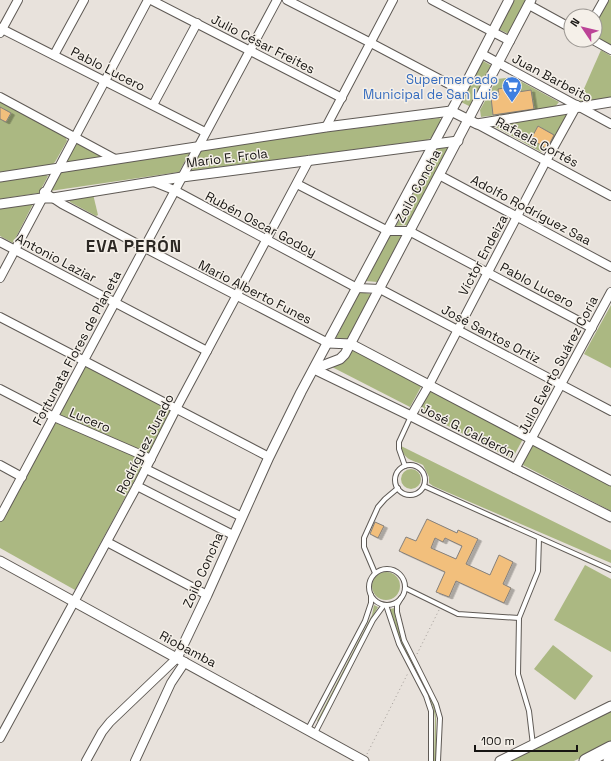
<svg xmlns="http://www.w3.org/2000/svg" width="611" height="761" viewBox="0 0 611 761" font-family="'Space Grotesk',sans-serif">
	<style>
		.green { fill: #abb882 }
		.building { fill: #f2bf7c; stroke: #85807b; fill-rule: evenodd; filter: url(#shadow) }
		.lines { fill: none; stroke-linecap: round; stroke-linejoin: round }
		.service-casing { stroke: #5f5a55; stroke-width: 6 }
		.minor-casing { stroke: #5f5a55; stroke-width: 10 }
		.tertiary-casing { stroke: #5f5a55; stroke-width: 11 }
		.trunk-casing { stroke: #5f5a55; stroke-width: 15 }
		.path { stroke: #a09b96; stroke-width: 1; stroke-dasharray: 1 3; stroke-linecap: butt }
		.service { stroke: #fff; stroke-width: 4 }
		.minor { stroke: #fff; stroke-width: 8 }
		.tertiary { stroke: #fff; stroke-width: 9 }
		.trunk { stroke: #fff; stroke-width: 13 }
		.labels { text-anchor: middle; dominant-baseline: central; stroke-width: 3; stroke-linejoin: round; paint-order: stroke }
		.street-label { font-size: 13px; fill: #161412; stroke: #f5f0e9 }
		.shop-label { font-size: 13px; fill: #366cbe; stroke: #f5f0e9; text-anchor: end }
		.district-label { font-size: 17px; font-weight: bold; letter-spacing: 1px; fill: #2c2824; stroke: #f5f0e9 }
	</style>
	<defs>
		<filter id="shadow"><feDropShadow dx="3.5" dy="2" stdDeviation="0" flood-color="#0004"/></filter>
	</defs>
	<rect width="100%" height="100%" fill="#e8e2dc"/>
	<g class="green">
		<polygon points="513,0 527,0 509,34 498,29"/>
		<polygon points="609,0 611,0 611,47 595,39 595,24"/>
		<polygon points="601,50 611,56 611,97 584,102 579,100"/>
		<polygon points="483,61 492,66 471,107 461,102"/>
		<polygon points="513,77 559,102 554,108 481,117 480,110 497,79"/>
		<polygon points="0,101 65,136 67,141 55,162 52,165 0,172"/>
		<polygon points="568,113 547,149 541,152 492,125"/>
		<polygon points="439,118 443,120 435,136 427,140 188,171 200,151 310,134"/>
		<polygon points="76,142 102,155 101,158 68,163 66,160"/>
		<polygon points="449,146 407,225 396,226 438,147"/>
		<polygon points="190,152 179,172 50,191 59,172"/>
		<polygon points="44,174 48,176 39,193 0,199 0,180"/>
		<polygon points="93,194 98,215 96,216 70,202 68,198"/>
		<polygon points="34,202 13,243 0,236 0,207"/>
		<polygon points="391,234 402,235 377,282 366,281"/>
		<polygon points="359,292 371,294 348,341 335,340"/>
		<polygon points="611,305 611,368 584,354"/>
		<polygon points="351,349 422,385 410,407 332,367 344,362"/>
		<polygon points="85,366 172,411 75,590 0,548 0,520"/>
		<polygon points="430,391 523,439 512,459 419,411"/>
		<polygon points="532,444 611,485 611,511 521,464"/>
		<path d="M401,446l210,104v13l-178,-77 -4,-3v-6l-6,-12c-10,-5 -20,-5 -22,-19z"/>
		<circle cx="411" cy="479" r="10"/>
		<polygon points="585,565 611,579 611,652 554,620"/>
		<circle cx="386" cy="586" r="14"/>
		<polygon points="374,605 378,607 374,614 319,722 317,721 372,615"/>
		<polygon points="395,608 395,616 403,643 434,705 436,717 436,761 434,761 435,718 433,706 402,645 390,609"/>
		<polygon points="553,645 593,676 575,700 534,669"/>
		<polygon points="611,711 611,743 574,761 509,761"/>
	</g>
	<g class="building">
		<polygon points="517,86 518,92 531,90 534,109 493,115 491,97 499,95 498,89"/>
		<polygon points="0,107 11,113 6,122 0,119"/>
		<polygon points="538,126 554,135 547,149 531,139"/>
		<path d="M427,519l30,14 1,-3 20,9 -12,25 24,11 9,-20 14,7 -10,22 8,4 -7,15 -48,-22 -7,16 -13,-5 9,-20 -46,-21 7,-14 10,4zM435,538l8,4 2,-4 17,8 -6,13 -25,-11z"/>
		<polygon points="375,522 384,526 378,538 370,534"/>
	</g>
	<g class="lines">
		<g class="service-casing">
			<g id="service">
				<circle cx="410" cy="480" r="15"/>
				<polyline points="405,466 399,449 399,442 411,416"/>
				<polyline points="424,486 611,570"/>
				<circle cx="387" cy="587" r="18"/>
				<polyline points="375,573 364,547 364,538 378,507 385,499 398,488"/>
				<polyline points="405,588 458,614 519,618 538,571 539,538"/>
				<polyline points="401,598 397,605 397,612 404,640 436,704 440,718 438,761"/>
				<polyline points="386,605 399,644 426,696 431,711 431,761"/>
				<polyline points="519,618 518,674 529,711 533,745"/>
				<polyline points="308,729 365,621 371,603 371,595"/>
				<polyline points="315,733 373,620 384,605"/>
			</g>
		</g>
		<g class="minor-casing">
			<g id="minor">
				<polyline points="151,0 342,98"/>
				<polyline points="287,0 371,43 462,91"/>
				<polyline points="432,0 510,41"/>
				<polyline points="529,5 571,28"/>
				<polyline points="595,16 604,0"/>
				<polyline points="0,28 205,132"/>
				<polyline points="0,33 18,0"/>
				<polyline points="593,40 611,50"/>
				<polyline points="482,54 611,124"/>
				<polyline points="54,55 84,0"/>
				<polyline points="0,97 115,159"/>
				<polyline points="153,105 197,23"/>
				<polyline points="477,124 611,196"/>
				<polyline points="326,127 393,0"/>
				<polyline points="439,175 611,267"/>
				<polyline points="154,182 174,190 357,288 380,289 611,411"/>
				<polyline points="297,184 388,231 409,231 592,328"/>
				<polyline points="44,192 62,204 145,248 328,343"/>
				<polyline points="0,242 207,351"/>
				<polyline points="0,278 148,0"/>
				<polyline points="0,317 269,457"/>
				<polyline points="0,389 54,417 151,459"/>
				<polyline points="411,416 429,385 546,161 577,105"/>
				<polyline points="0,465 22,477"/>
				<polyline points="146,469 242,517"/>
				<polyline points="515,469 611,292"/>
				<polyline points="137,486 233,535"/>
				<polyline points="0,517 277,0"/>
				<polyline points="107,542 207,595"/>
				<polyline points="0,738 137,486 176,409 309,160"/>
				<polyline points="86,761 102,732 110,722 177,658"/>
				<polyline points="135,761 171,683 185,662"/>
			</g>
		</g>
		<g class="tertiary-casing">
			<g id="tertiary">
				<polyline points="0,177 326,127 451,111 477,124 611,102"/>
				<polyline points="0,204 42,198 53,198 182,177 458,141"/>
				<polyline points="328,343 351,344 611,481"/>
				<polyline points="314,369 340,359 345,354 531,0"/>
				<polyline points="314,369 411,416 611,517"/>
				<polyline points="0,561 364,761"/>
				<polyline points="177,658 207,595 269,457 301,392 462,91 509,0"/>
				<polyline points="500,761 611,706"/>
			</g>
		</g>
		<g class="trunk-casing">
			<g id="trunk">
				<polyline points="586,761 611,748"/>
				<polyline points="610,761 611,761"/>
			</g>
		</g>
		<g class="path">
			<polyline points="595,29 598,23"/>
			<polyline points="417,654 439,610"/>
			<polyline points="367,754 408,673"/>
		</g>
		<use href="#service" class="service"/>
		<use href="#minor" class="minor"/>
		<use href="#tertiary" class="tertiary"/>
		<use href="#trunk" class="trunk"/>
	</g>
	<defs>
		<g id="supermarket-pin" transform="scale(1)"><path d="M0 17L-7.5 6A9.5 9.5 0 1 1 7.5 6Z" fill="#3f7fe0" stroke="#f5f0e9"/><path d="M-6-5.5h2.5l.6 2H6L4.5 2H-2.5L-4.4-4H-6ZM-1.5 3.2a1.3 1.3 0 1 0 .1 0ZM3 3.2a1.3 1.3 0 1 0 .1 0Z" fill="#fff"/></g>
	</defs>
	<g fill-rule="evenodd">
		<use href="#supermarket-pin" x="512" y="86"/>
	</g>
	<g class="labels">
		<g class="street-label">
			<text transform="translate(263 44) rotate(27)">Julio César Freites</text>
			<text transform="translate(108 69) rotate(27)">Pablo Lucero</text>
			<text transform="translate(552 78) rotate(28)">Juan Barbeito</text>
			<text transform="translate(537 142) rotate(28)">Rafaela Cortés</text>
			<text transform="translate(227 158) rotate(-7)">Mario E. Frola</text>
			<text transform="translate(418 186) rotate(-62)">Zoilo Concha</text>
			<text transform="translate(531 210) rotate(28)">Adolfo Rodríguez Saa</text>
			<text transform="translate(261 224) rotate(28)">Rubén Oscar Godoy</text>
			<text transform="translate(483 255) rotate(-62)">Víctor Endeiza</text>
			<text transform="translate(56 258) rotate(28)">Antonio Laziar</text>
			<text transform="translate(537 285) rotate(28)">Pablo Lucero</text>
			<text transform="translate(255 292) rotate(27)">Mario Alberto Funes</text>
			<text transform="translate(491 334) rotate(28)">José Santos Ortiz</text>
			<text transform="translate(77 348) rotate(-62)">Fortunata Flores de Planeta</text>
			<text transform="translate(558 365) rotate(-62)">Julio Everto Suárez Coria</text>
			<text transform="translate(90 420) rotate(23)">Lucero</text>
			<text transform="translate(468 431) rotate(27)">José G. Calderón</text>
			<text transform="translate(145 444) rotate(-63)">Rodríguez Jurado</text>
			<text transform="translate(203 570) rotate(-66)">Zoilo Concha</text>
			<text transform="translate(188 649) rotate(28)">Riobamba</text>
		</g>
		<g class="shop-label">
			<text x="498" y="79">Supermercado<tspan x="498" dy="15">Municipal de San Luis</tspan></text>
		</g>
		<g class="district-label">
			<text x="134" y="246">EVA PERÓN</text>
		</g>
	</g>
	<g transform="translate(583 28) rotate(305)"><circle r="19" fill="#f5f0e9" stroke="#9c9893"/>
	<path d="M0-3L7 15L0 10L-7 15Z" fill="#bc4397"/>
	<text y="-6" font-size="11" font-weight="bold" text-anchor="middle" fill="#161412">N</text>
	</g>
	<path d="M475 745v6h102v-6" fill="none" stroke="#161412" stroke-width="2"/>
	<text x="481" y="745" font-size="12" fill="#161412" stroke="#f5f0e9" stroke-width="3" paint-order="stroke">100 m</text>
</svg>
